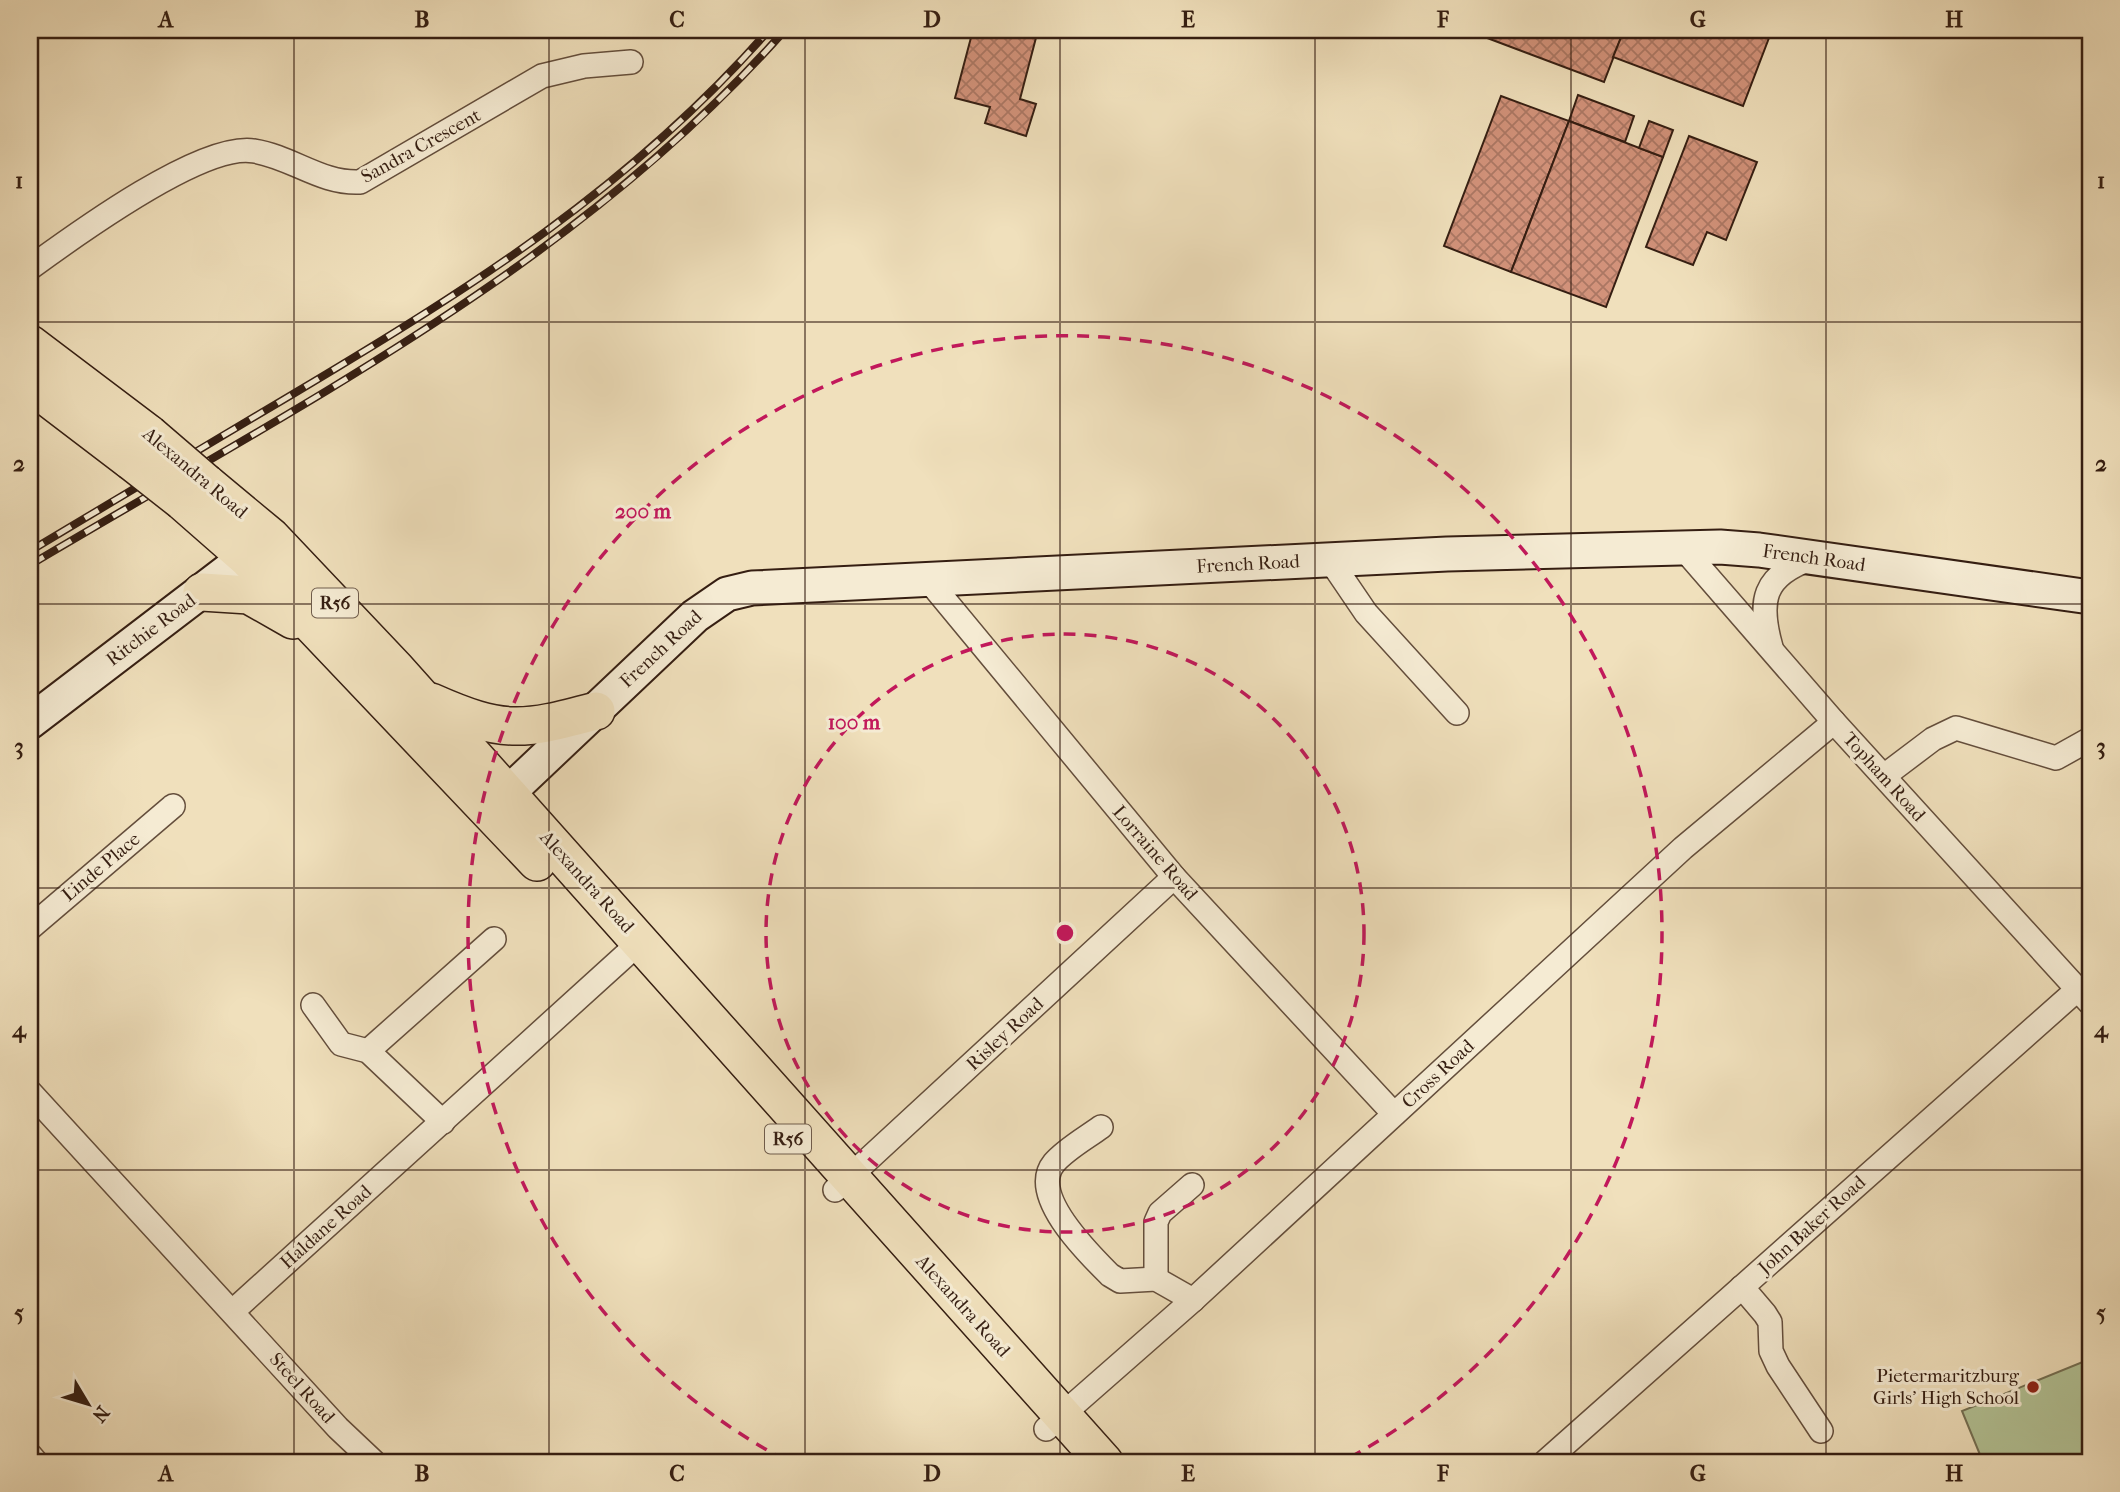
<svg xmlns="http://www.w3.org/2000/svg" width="2120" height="1492" viewBox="0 0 2120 1492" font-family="'IM FELL French Canon',serif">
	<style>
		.park { fill: #b3c396; stroke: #747054; stroke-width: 2 }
		.building { fill: url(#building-cross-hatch); stroke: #351e12; stroke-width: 2 }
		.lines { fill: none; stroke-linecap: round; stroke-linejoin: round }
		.street-casing { stroke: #644e3c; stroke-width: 26 }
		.secondary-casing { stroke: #351e12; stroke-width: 37 }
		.primary-casing { stroke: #351e12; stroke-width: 40 }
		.street { stroke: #f5ebd3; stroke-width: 23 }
		.secondary { stroke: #f5ebd3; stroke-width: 33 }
		.primary { stroke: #f0e0bc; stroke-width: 37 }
		.rail-casing { stroke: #351e12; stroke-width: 8 }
		.rail { stroke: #f5ebd3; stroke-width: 5; stroke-dasharray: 16; stroke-linecap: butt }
		.primary-bridge-casing { stroke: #351e12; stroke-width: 40; stroke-linecap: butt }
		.primary-bridge { stroke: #f0e0bc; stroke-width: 37 }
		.grid { fill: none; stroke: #351e12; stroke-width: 2; stroke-opacity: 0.55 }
		.ring { fill: none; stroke: #c2185b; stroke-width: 3.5; stroke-dasharray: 12 9 }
		.poi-dot { fill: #8f2418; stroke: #f5ebd3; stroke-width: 2.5 }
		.labels { text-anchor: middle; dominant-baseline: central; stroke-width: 6; stroke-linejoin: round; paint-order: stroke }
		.shield { fill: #f5ebd3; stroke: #6f5c4c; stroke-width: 2 }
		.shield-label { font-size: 18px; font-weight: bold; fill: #351e12 }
		.street-label { font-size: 19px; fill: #351e12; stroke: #f5ebd3 }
		.poi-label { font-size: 19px; fill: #351e12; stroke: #f5ebd3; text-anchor: end }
		.centre { fill: #c2185b; stroke: #f5ebd3; stroke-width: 3.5 }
		.ring-label { font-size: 21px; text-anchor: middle; font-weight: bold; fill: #c2185b; stroke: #f5ebd3; stroke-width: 6; stroke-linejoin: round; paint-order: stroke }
		.neatline { fill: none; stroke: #351e12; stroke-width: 2.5 }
		.grid-label { font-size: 23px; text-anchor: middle; font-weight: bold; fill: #351e12 }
	</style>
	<defs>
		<pattern id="building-cross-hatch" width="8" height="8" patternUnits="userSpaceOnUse" patternTransform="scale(1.75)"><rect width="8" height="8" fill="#d2927a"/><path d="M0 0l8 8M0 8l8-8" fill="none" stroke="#ab7763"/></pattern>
	</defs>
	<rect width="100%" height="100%" fill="#f0e0bc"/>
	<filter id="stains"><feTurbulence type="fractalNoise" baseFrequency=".00286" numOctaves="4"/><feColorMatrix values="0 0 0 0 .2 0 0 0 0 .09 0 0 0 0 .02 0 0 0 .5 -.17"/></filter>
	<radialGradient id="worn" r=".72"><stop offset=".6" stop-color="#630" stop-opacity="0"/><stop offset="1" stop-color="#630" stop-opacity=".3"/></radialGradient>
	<polygon class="park" points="2090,1359 2090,1462 1983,1462 1962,1411"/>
	<g class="building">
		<polygon points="973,30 1038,30 1020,99 1036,104 1026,136 985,123 990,107 955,98"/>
		<polygon points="1466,30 1624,30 1604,82"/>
		<polygon points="1624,30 1772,30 1743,106 1613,57"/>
		<polygon points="1578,95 1634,116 1625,142 1569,121"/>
		<polygon points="1501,96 1569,121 1511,272 1444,246"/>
		<polygon points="1569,121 1663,157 1606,307 1511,272"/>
		<polygon points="1649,121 1673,130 1663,157 1639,148"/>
		<polygon points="1689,136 1757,162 1726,240 1707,232 1693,265 1646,247"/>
	</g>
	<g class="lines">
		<g class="street-casing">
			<g id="street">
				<path d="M30,268c44,-32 172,-126 224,-117 38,6 67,33 106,31l182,-106 42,-10 47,-4"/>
				<polyline points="1682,547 1834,722 2090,1003"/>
				<polyline points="1330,560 1366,613 1457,713"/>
				<polyline points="929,581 1174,877 1394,1114"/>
				<path d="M1771,647c-13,-46 -8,-71 39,-88"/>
				<polyline points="1884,776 1933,739 1956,728 2056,758 2090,739"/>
				<polyline points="30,928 173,806"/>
				<polyline points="313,1005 341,1044 368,1051 443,1122"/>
				<polyline points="368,1051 494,939"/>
				<polyline points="30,1092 338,1428 374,1462"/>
				<path d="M1101,1127c-15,11 -35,22 -47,36 -26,32 34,90 56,112l10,6 36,-2 37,21"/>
				<polyline points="835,1190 1174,877"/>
				<polyline points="1156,1279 1156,1222 1160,1213 1192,1185"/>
				<polyline points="1742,1287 1765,1314 1770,1322 1771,1351 1778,1366 1821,1431"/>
				<polyline points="233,1311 640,942"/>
				<polyline points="1046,1429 1193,1300 1683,848 1834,722"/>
				<polyline points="30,1455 36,1462"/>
				<polyline points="1545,1462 2078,989"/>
			</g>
		</g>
		<g class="secondary-casing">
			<g id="secondary">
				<polyline points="30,722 267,541"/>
				<polyline points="489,811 695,616 727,594 752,588 1447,554 1720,547 1759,550 2090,597"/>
			</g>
		</g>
		<g class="primary-casing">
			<g id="primary">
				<polyline points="30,344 149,434"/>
				<polyline points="30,384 131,461"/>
				<polyline points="206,483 271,537 397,670 1104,1462"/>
				<polyline points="182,501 247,558 292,604 537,862"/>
				<polyline points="202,592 249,595 293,620"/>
				<path d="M431,702c72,32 91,29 165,9"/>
			</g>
		</g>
		<use href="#street" class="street"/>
		<use href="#secondary" class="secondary"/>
		<use href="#primary" class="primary"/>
		<g class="rail-casing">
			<g id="rail">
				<path d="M30,551c87,-52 175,-105 263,-157 178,-106 337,-206 476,-364"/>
				<path d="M30,565c265,-158 548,-300 755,-535"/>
			</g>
		</g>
		<use href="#rail" class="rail"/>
		<g class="primary-bridge-casing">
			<g id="primary-bridge">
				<polyline points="149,434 206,483"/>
				<polyline points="131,461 182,501"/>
			</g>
		</g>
		<use href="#primary-bridge" class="primary-bridge"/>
	</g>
	<path class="grid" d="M294,30v1432M549,30v1432M805,30v1432M1060,30v1432M1315,30v1432M1571,30v1432M1826,30v1432M30,322h2060M30,604h2060M30,888h2060M30,1170h2060"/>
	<g class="ring">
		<circle cx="1065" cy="933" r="299"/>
		<path d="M785 1460A597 597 0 1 1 1345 1460"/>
	</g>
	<circle class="poi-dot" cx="2033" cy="1387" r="7"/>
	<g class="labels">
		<g class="shield">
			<rect x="312" y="588.5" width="46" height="29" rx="5"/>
			<rect x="765" y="1124.5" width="46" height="29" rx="5"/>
		</g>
		<g class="shield-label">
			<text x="335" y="603">R56</text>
			<text x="788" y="1139">R56</text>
		</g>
		<g class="street-label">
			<text transform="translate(421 146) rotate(-29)">Sandra Crescent</text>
			<text transform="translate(195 473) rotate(40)">Alexandra Road</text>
			<text transform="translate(1814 558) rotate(8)">French Road</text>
			<text transform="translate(1248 564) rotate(-3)">French Road</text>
			<text transform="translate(151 630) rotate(-37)">Ritchie Road</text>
			<text transform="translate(661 649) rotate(-43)">French Road</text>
			<text transform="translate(1884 777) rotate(48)">Topham Road</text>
			<text transform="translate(1155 853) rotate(49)">Lorraine Road</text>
			<text transform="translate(101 867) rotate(-40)">Linde Place</text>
			<text transform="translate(587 882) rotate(48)">Alexandra Road</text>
			<text transform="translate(1005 1034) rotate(-43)">Risley Road</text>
			<text transform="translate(1438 1074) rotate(-43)">Cross Road</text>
			<text transform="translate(1812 1225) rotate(-42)">John Baker Road</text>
			<text transform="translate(326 1227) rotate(-42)">Haldane Road</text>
			<text transform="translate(963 1306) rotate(48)">Alexandra Road</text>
			<text transform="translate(302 1388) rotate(48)">Steel Road</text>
		</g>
		<g class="poi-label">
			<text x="2019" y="1376">Pietermaritzburg<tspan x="2019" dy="22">Girls' High School</tspan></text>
		</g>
	</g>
	<circle cx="1065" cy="933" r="10" class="centre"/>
	<g class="ring-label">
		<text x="643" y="518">200 m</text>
		<text x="854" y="729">100 m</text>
	</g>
	<rect width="2120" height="1492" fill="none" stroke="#f0e0bc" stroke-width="77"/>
	<g transform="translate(88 1404) rotate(128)" stroke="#f5ebd3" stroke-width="5" paint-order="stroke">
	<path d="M0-5L12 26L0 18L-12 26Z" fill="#351e12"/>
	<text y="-10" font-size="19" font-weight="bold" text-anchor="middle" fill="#351e12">N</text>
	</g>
	<rect x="38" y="38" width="2044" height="1416" class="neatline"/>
	<g class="grid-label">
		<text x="166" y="27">A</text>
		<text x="422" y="27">B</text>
		<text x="677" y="27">C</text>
		<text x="932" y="27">D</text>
		<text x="1188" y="27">E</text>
		<text x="1443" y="27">F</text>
		<text x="1698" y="27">G</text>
		<text x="1954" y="27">H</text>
		<text x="19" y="188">1</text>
		<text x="2101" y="188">1</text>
		<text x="19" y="471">2</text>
		<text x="2101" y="471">2</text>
		<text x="19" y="754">3</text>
		<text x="2101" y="754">3</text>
		<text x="19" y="1037">4</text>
		<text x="2101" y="1037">4</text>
		<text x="19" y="1320">5</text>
		<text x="2101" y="1320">5</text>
		<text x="166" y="1481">A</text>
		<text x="422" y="1481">B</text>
		<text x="677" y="1481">C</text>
		<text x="932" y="1481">D</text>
		<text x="1188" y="1481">E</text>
		<text x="1443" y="1481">F</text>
		<text x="1698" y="1481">G</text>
		<text x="1954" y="1481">H</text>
	</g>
	<rect width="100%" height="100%" filter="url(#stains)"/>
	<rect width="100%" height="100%" fill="url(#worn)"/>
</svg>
